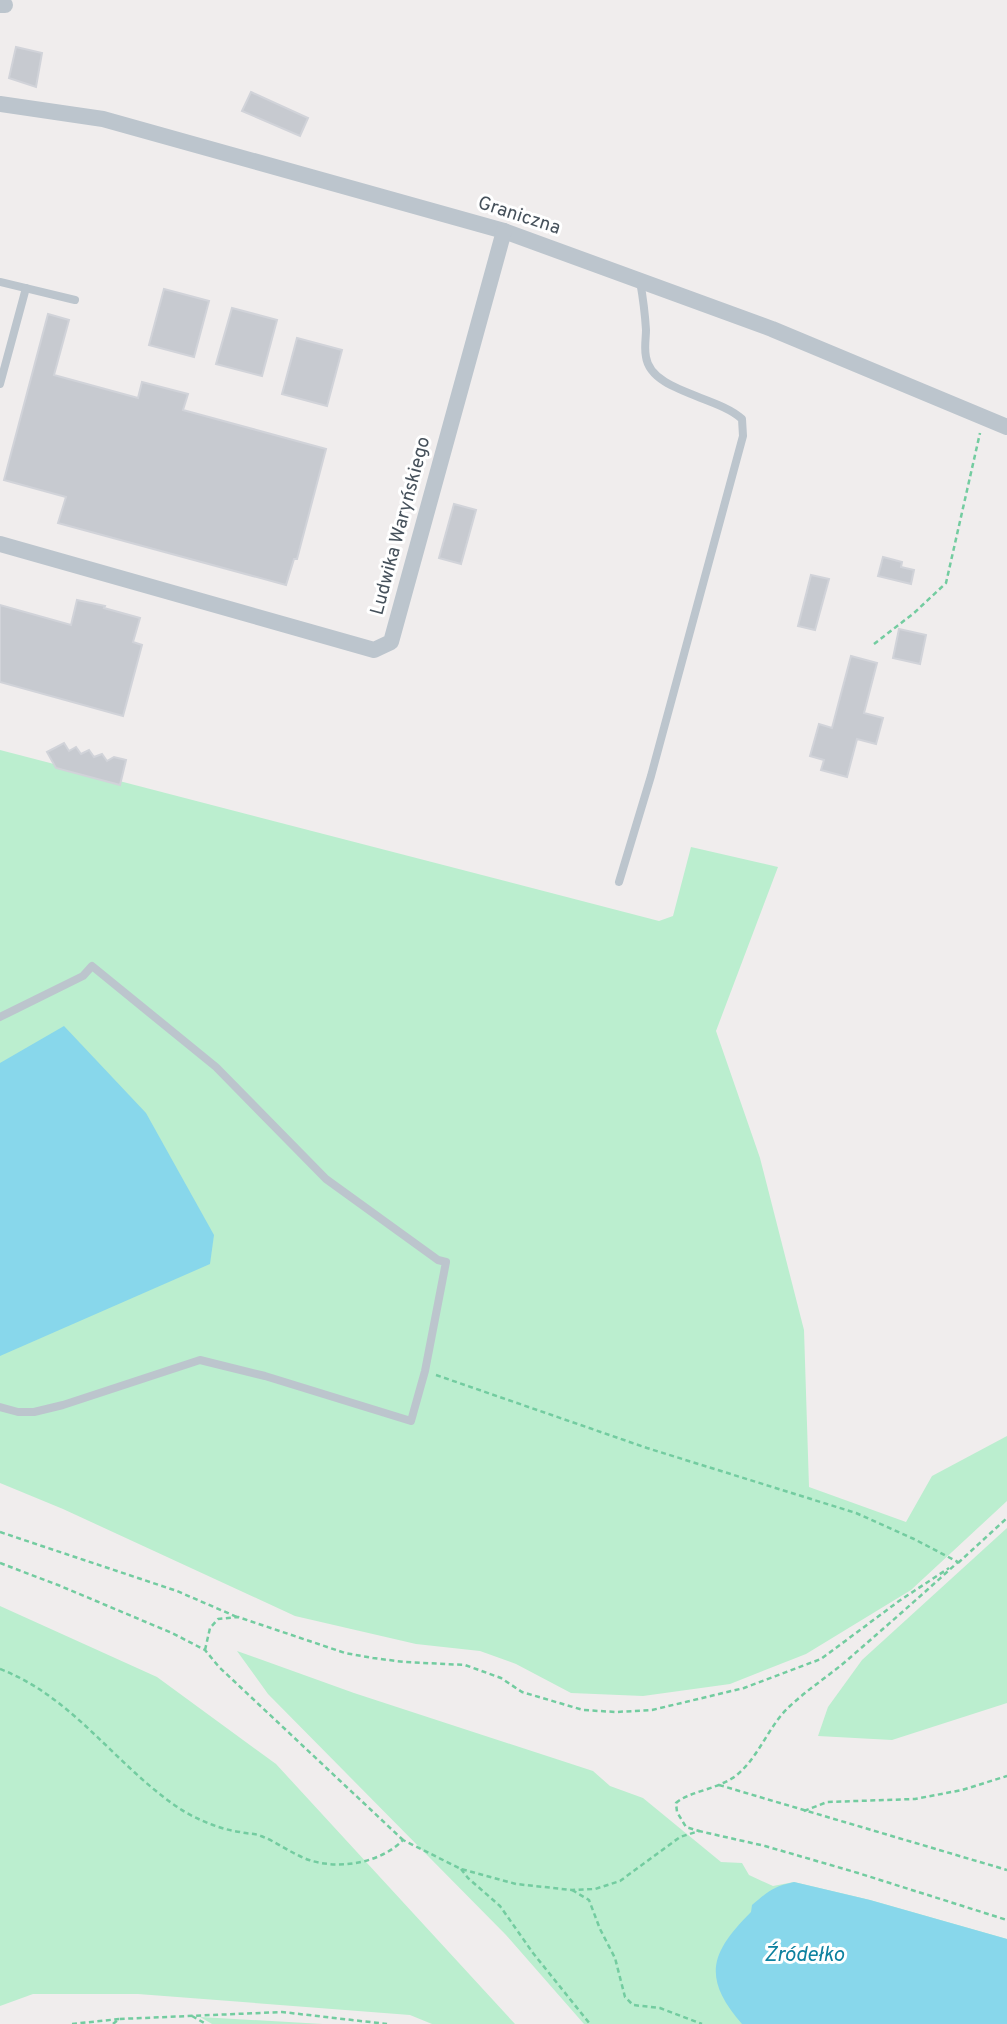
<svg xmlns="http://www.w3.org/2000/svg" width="1007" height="2024" viewBox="0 0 1007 2024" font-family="Overpass,sans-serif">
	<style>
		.green { fill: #bbeecf }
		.water { fill: #88d7eb }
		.building { fill: #c7cad0; stroke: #d1d3d9; stroke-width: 2 }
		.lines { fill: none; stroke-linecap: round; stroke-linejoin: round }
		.path { stroke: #73cca0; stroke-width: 2.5; stroke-dasharray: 5 3.5; stroke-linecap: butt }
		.lane { stroke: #bcc5cd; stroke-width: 8 }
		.street { stroke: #bcc5cd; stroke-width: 16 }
		.labels { text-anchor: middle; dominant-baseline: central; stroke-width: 6; stroke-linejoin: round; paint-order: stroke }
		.street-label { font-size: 19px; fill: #46515b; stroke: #fff }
		.water-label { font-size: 21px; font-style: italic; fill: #0d819f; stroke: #fff }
	</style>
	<rect width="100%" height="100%" fill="#f0eded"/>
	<g class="green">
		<polygon points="0,750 659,921 673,916 691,847 778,867 716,1031 760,1158 804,1330 809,1487 906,1522 932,1476 1007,1436 1007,1501 911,1590 806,1654 730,1684 643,1696 571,1693 516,1664 480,1651 416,1644 295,1616 63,1509 0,1483"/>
		<polygon points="1007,1528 1007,1703 892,1740 818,1736 828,1707 862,1660"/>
		<polygon points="0,1606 157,1677 276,1764 515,2024 432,2024 410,2015 138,1994 33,1994 0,2006"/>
		<polygon points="237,1651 354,1693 593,1771 610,1786 643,1798 721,1862 742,1863 749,1875 773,1886 794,1882 870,1900 1007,1939 1007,2024 584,2024 506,1935 268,1694"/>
		<polygon points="200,2017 323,2024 212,2024"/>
	</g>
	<g class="water">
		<polygon points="64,1026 146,1113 214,1235 210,1264 0,1356 0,1063"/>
		<path d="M794,1882l76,18 137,39v85h-265c-40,-46 -32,-71 9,-112l1,-7c17,-14 20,-18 42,-23z"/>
	</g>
	<g class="building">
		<polygon points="16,47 42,53 36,87 9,78"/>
		<polygon points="251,92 308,118 300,136 242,111"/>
		<polygon points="164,289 209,301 194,357 149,345"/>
		<polygon points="232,308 277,320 262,376 216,364"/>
		<polygon points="48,314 69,320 54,375 138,398 142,382 188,394 183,410 326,449 297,559 294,559 286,585 58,523 66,497 4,480"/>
		<polygon points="297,338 342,350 327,406 282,394"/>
		<polygon points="454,504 476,510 461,564 439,558"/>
		<polygon points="883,557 902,562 901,567 914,570 911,584 878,576"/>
		<polygon points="811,575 829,579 815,630 798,626"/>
		<polygon points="77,600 105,606 104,608 140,618 133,642 142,645 123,716 0,682 0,605 71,625"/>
		<polygon points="899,629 926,635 920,664 893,658"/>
		<polygon points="851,656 877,663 864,713 883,718 876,744 857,739 847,777 821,770 824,760 810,756 819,724 832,728"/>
		<polygon points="64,743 69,751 76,747 81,754 89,750 94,757 102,754 107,761 114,757 126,760 120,785 56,768 47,752"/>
	</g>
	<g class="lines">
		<g class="path">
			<polyline points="874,644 914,613 946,583 980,433"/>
			<path d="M436,1375l211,73 209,65 58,26 44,23c-37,34 -75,67 -113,100 -18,15 -38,28 -55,44 -21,19 -30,49 -52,68 -17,15 -49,17 -62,29l1,9 9,15 13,4"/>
			<polyline points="0,1532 177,1591 237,1617"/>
			<polyline points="0,1563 58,1585 172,1633 205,1650 219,1667 403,1840"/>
			<polyline points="958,1563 1007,1518"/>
			<polyline points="205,1650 210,1628 218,1619 238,1617 345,1653 373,1658 404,1662 465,1665 501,1678 522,1692 583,1710 616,1712 652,1710 744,1688 821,1659 899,1601 949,1568"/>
			<path d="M0,1669c76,29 118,101 185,143 18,10 35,17 55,20 7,2 14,1 21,4 16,6 31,18 48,24 30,10 72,3 94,-20l58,29 55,15 56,6 23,-1 25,-8 60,-44 19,-6 66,15 93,27 149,47"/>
			<polyline points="719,1785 1007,1870"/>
			<polyline points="804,1811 827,1802 915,1799 962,1790 1007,1776"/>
			<polyline points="461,1869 468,1878 500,1906 533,1953 590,2024"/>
			<polyline points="572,1890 589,1900 600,1929 615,1958 625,1997 633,2005 660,2008 702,2024"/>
			<polyline points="192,2016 206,2024"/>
			<polyline points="72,2024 119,2019"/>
			<polyline points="113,2024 119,2019 282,2012 387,2024"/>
		</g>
		<g class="lane">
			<polyline points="0,282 75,300"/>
			<polyline points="0,384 26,288"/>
			<path d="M619,882l32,-106 92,-340 -1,-17c-24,-23 -91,-27 -96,-62 -2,-9 0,-19 0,-27 -1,-17 -3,-32 -6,-49"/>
			<polyline points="0,1017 83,976 92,966 216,1067 326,1179 438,1260 446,1262 425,1371 411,1421 265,1376 200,1360 63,1405 34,1412 18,1412 0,1407"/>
		</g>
		<g class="street">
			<polyline points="0,5 5,5"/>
			<polyline points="0,104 103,119 504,231 772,329 1007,427"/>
			<polyline points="0,544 374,650 391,642 504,231"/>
		</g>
	</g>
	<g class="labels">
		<g class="street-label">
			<text transform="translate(519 216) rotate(18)">Graniczna</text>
			<text transform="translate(401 526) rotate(-75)">Ludwika Waryńskiego</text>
		</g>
		<g class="water-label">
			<text x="804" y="1955">Źródełko</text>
		</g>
	</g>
</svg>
